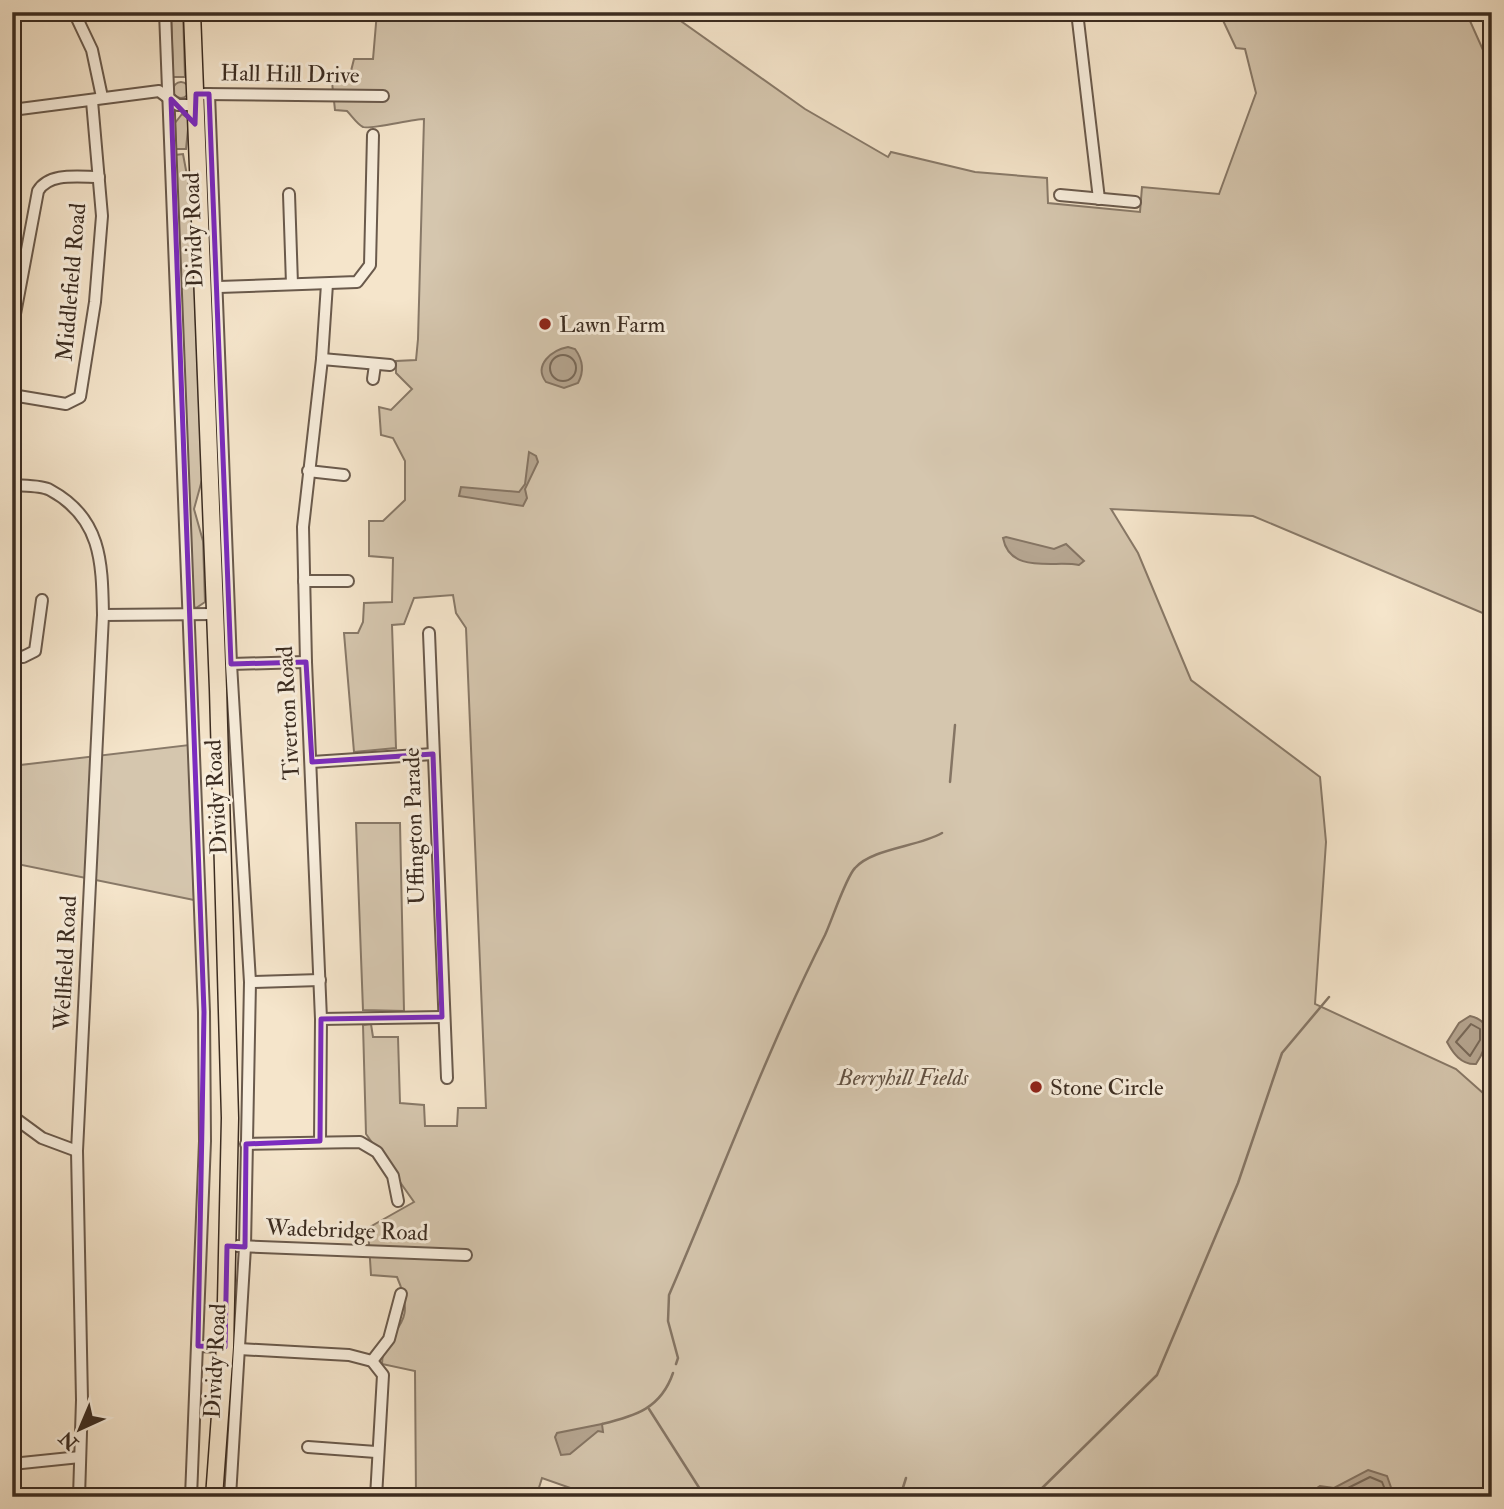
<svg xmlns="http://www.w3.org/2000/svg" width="1504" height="1509" viewBox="0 0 1504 1509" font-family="'IM FELL Double Pica',serif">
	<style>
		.green { fill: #d5c6ae; stroke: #887968; stroke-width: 2 }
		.water { fill: #b6a691; stroke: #857564; stroke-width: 2 }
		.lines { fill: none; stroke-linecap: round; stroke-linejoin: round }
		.shore { stroke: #786959; stroke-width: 2 }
		.stream { stroke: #857564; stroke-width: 2.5 }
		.minor-casing { stroke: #6a5a4c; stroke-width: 14 }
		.primary-casing { stroke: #3b2c21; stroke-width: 19 }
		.minor { stroke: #f8eedd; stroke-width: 10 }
		.primary { stroke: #f5e5cb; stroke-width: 16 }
		.marked { fill: none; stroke: #7b2cbf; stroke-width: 5; stroke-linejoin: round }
		.poi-dot { fill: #8f2418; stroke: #f8eedd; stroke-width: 2.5 }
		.labels { text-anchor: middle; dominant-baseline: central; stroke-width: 6; stroke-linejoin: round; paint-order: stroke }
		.street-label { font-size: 23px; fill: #3b2c21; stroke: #f8eedd }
		.poi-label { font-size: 23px; fill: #3b2c21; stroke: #f8eedd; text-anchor: start }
		.park-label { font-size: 23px; font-style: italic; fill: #625244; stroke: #f8eedd }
	</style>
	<rect width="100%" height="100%" fill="#f5e5cb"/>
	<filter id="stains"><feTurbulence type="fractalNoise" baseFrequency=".00286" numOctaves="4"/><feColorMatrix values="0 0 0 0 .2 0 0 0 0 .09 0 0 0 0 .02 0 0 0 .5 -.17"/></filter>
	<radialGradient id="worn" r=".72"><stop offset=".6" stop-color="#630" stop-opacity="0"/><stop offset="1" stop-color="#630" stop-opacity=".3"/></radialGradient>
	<g class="green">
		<polygon points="171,12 183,12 185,77 173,77"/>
		<path d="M377,12h291l137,97 83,48 3,-5 84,20 72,6 1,25 92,9 2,-25 77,7 37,-101 -11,-44 -9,-1 -17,-36h247l26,58v547l-239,-101 -142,-7 27,44 53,127 129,97 6,65 -11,162 141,65 36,32v396h-896l-54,-19 -6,19h-120l-1,-126 -33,-7c1,-38 39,-32 15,-87l-26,-2 -3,-47 46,-26 -48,-68 -3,-109 8,-1 2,13h25l2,66 24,2 1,21h32l1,-18h28l-20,-480 -10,-15 -3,-18 -39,3 -10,26 -12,1 4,123 -42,4 -10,-119h14l5,-11 1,-19 28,-1 1,-44 -24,-2v-35h14l22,-21v-39l-12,-23 -12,-3 -2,-28 12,3 21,-21 -16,-16v-12l20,-1 2,-21 6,-220c-11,0 -56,11 -61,8 -6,-3 -11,-11 -16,-16l-12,-1 -4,-37 19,2 4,-16h19z"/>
		<circle cx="181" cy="90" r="8"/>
		<polygon points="182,114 189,119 186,149 176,149 175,123"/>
		<polygon points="183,154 191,197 202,480 194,509 203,541 205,602 196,608 192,606 175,155"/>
		<polygon points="189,745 194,900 12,863 12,766"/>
		<polygon points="356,823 400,823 404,1011 363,1010"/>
	</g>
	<g class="water">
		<path d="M568,347l7,2c8,11 9,23 3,34l-14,5 -18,-6c-13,-17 6,-32 22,-35z"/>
		<polygon points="529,452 536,456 538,462 525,489 527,498 523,506 459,496 461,487 519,492 525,484"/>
		<path d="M1006,537l48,12 12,-5 18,17 -5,4c-23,-5 -69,10 -76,-27z"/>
		<path d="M1470,1016c27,6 17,31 6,48 -15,1 -23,-11 -29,-22l12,-19z"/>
		<polygon points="602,1424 603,1432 598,1431 570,1454 561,1455 555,1437 557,1433"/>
		<polygon points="1368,1470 1387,1476 1394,1496 1311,1497 1314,1490 1320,1486 1334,1488"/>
	</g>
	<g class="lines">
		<g class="shore">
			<circle cx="563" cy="368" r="13"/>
			<polygon points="1471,1024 1480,1029 1480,1040 1470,1056 1456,1042"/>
			<polyline points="1318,1497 1321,1494 1336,1494 1370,1477 1382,1482 1388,1497"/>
		</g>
		<g class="stream">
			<polyline points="950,782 955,725"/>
			<path d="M676,1364l2,-6 -10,-37 1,-26c52,-120 97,-243 156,-360 7,-15 21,-58 30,-67 18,-20 63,-21 87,-35"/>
			<polyline points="649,1409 705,1497"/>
			<path d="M602,1424c34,-8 59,-16 71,-51"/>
			<polyline points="900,1497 906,1478"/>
			<polyline points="1033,1497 1157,1375 1238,1183 1282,1053 1329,997"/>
		</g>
		<g class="minor-casing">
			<g id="minor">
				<polyline points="74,12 92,50 102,97"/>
				<polyline points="165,12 204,1012 205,1141 191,1497"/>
				<polyline points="1077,12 1099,199"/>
				<polyline points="204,94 383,96"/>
				<polyline points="209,94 231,664 250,982 245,1247 230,1497"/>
				<polyline points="12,110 159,91 178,105 195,105"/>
				<polyline points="289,194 292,284"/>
				<polyline points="1060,195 1135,202"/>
				<polyline points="219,287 357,282 370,265 373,135"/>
				<path d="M12,330l26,-139c11,-19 41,-14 61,-14"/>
				<polyline points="322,359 390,365"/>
				<polyline points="373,379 375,365"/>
				<polyline points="12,395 66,404 80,397 95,302 102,216 92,101"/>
				<polyline points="308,471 344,475"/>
				<path d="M12,485c11,1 29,0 38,5 52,28 52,73 53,125l-26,536 5,249 -3,97"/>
				<polyline points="304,581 348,581"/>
				<polyline points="103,615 214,614"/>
				<polyline points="429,633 447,1078"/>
				<polyline points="12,656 23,657 35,651 42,600"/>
				<polyline points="231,664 306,662"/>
				<polyline points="312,762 433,754"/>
				<polyline points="250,982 320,980"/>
				<polyline points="321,1019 442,1017"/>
				<polyline points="12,1116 42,1138 77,1151"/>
				<polyline points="320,1141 321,1019 306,662 303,527 322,359 327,284"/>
				<polyline points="246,1144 360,1142 377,1152 393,1176 398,1201"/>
				<polyline points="238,1246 466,1255"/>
				<polyline points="198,1346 225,1347"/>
				<polyline points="239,1349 349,1355 372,1361 383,1375 376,1497"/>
				<polyline points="372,1361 389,1339 401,1294"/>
				<polyline points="308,1447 376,1452"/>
				<polyline points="12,1464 80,1457"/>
			</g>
		</g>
		<g class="primary-casing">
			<polyline id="primary" points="192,12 218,689 230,1118 225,1347 214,1497"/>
		</g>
		<use href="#minor" class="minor"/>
		<use href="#primary" class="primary"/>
	</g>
	<path class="marked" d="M196,94h13l22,570 75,-2 6,100 121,-8 9,263 -121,2 -1,122 -74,3 -1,103 -18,-1 -2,101 -27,-1 6,-334 -33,-913 24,25z"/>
	<g class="poi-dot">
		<circle cx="545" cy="324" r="7"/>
		<circle cx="1036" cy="1087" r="7"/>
	</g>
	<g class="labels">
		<g class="street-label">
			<text transform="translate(290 74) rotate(1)">Hall Hill Drive</text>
			<text transform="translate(193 230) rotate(-92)">Dividy Road</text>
			<text transform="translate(71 282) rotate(-85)">Middlefield Road</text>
			<text transform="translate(288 713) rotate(-93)">Tiverton Road</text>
			<text transform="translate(216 797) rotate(-93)">Dividy Road</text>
			<text transform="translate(414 826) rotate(-92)">Uffington Parade</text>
			<text transform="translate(65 963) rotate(-87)">Wellfield Road</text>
			<text transform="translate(347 1230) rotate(2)">Wadebridge Road</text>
			<text transform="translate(215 1361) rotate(-87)">Dividy Road</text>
		</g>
		<g class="poi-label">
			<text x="559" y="324">Lawn Farm</text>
			<text x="1050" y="1087">Stone Circle</text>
		</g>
		<g class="park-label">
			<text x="903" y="1077">Berryhill Fields</text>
		</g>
	</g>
	<rect width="1504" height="1509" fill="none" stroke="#f5e5cb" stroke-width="42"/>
	<rect x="14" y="14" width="1476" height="1481" fill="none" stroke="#3b2c21" stroke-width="3.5"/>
	<rect x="21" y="21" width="1462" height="1467" fill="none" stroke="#3b2c21" stroke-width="2"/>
	<g transform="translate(80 1429) rotate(224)" stroke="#f8eedd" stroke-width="5" paint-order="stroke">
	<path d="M0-5L12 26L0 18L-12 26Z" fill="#3b2c21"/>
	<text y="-10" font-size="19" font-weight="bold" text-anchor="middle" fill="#3b2c21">N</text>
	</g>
	<rect width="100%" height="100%" filter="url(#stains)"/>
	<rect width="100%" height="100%" fill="url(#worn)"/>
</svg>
